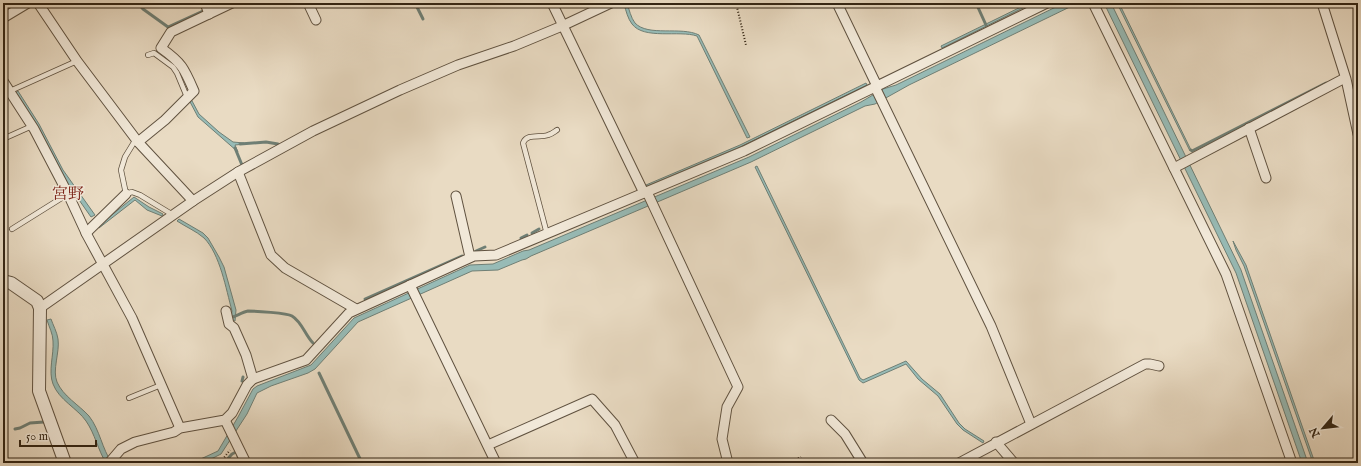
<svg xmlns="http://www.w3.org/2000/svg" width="1361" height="466" viewBox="0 0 1361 466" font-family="'IM FELL English','Noto Serif JP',serif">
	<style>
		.water { fill: #97bbb6; stroke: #6f7f75 }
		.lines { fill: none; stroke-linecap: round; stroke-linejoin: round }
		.stream { stroke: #6f7f75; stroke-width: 3 }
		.service-casing { stroke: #605240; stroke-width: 6 }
		.minor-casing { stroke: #605240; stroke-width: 11 }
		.tertiary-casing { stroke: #605240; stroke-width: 14 }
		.path { stroke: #332514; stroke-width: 2; stroke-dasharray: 1 2; stroke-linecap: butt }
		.service { stroke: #f1e8d8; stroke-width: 4.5 }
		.minor { stroke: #f1e8d8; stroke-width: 9 }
		.tertiary { stroke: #f1e8d8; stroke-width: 12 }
		.labels { text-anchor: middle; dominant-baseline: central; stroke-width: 3; stroke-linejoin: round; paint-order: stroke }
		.quarter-label { font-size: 16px; fill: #7a1f14; stroke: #f1e8d8 }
	</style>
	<rect width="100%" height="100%" fill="#e9dbc3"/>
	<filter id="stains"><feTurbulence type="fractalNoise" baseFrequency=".005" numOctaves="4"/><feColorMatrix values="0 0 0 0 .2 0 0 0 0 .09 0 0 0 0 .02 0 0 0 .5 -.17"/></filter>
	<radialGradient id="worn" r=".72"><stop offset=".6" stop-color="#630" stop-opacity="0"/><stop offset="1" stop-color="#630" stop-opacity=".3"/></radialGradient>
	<g class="water">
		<path d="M627,3c2,6 4,15 8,20 13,14 46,3 64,12l51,102 -3,1 -50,-102c-18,-6 -53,4 -65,-12 -4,-5 -6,-13 -8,-20z"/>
		<polygon points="1029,3 1033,3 942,48 941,46"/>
		<polygon points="1064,3 1078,3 909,85 875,104 865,106 751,162 531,256 526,259 522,260 498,270 472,271 358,322 315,369 308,373 271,386 257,393 247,414 221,454 203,463 192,463 218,451 238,417 253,389 257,386 311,365 354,318 470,265 493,264 523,251 529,250 749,157 861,102 883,89 896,85"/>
		<polygon points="1104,3 1111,3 1241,270 1308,463 1302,463 1236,273"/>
		<polygon points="1117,3 1119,3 1191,150 1190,151"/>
		<polygon points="866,83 867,85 742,146 647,186 646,185 740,145"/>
		<polygon points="18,91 39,124 63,170 95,215 91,217 65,180 15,93"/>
		<polygon points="191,99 199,114 219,132 233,142 244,143 245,144 235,145 238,152 198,117 189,100"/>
		<polygon points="757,166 860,378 863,380 906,361 922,379 940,394 959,423 965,429 984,441 983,443 963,430 957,424 938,396 918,379 906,364 863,383 859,380 755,167"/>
		<polygon points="134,197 149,207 163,214 162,216 147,210 135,200 99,228 98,226"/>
		<path d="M179,219l24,14 5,5 11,19 5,10 12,43 -1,11 -4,-2 1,-8c-6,-22 -12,-57 -28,-73 -8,-7 -18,-11 -27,-17z"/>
		<polygon points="1233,241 1246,265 1315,463 1313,463 1256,300 1244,266 1236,250"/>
		<path d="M51,319c2,6 6,13 7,20 2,13 -6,31 -1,43 6,14 22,23 32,34 11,14 13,33 23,47h-6c-8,-13 -11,-29 -20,-42 -9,-13 -27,-21 -33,-37 -5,-13 1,-29 0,-43 0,-7 -4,-14 -6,-21z"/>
	</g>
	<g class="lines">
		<g class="stream">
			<polyline points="138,3 143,9 168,27 203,11"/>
			<polyline points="415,3 423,19"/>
			<polyline points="976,3 986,25"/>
			<polyline points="1353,91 1358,109"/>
			<polyline points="240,144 266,142 278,144"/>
			<polyline points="235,148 242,165"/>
			<polyline points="1191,150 1192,151 1326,83"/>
			<polyline points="532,233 539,229"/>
			<polyline points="521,238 527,235"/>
			<polyline points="476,251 485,247"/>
			<polyline points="365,299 462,256"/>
			<path d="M233,317c5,-2 10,-5 15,-6 7,0 39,2 44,5 10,6 13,19 21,27"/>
			<polyline points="319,373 362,463"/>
			<polyline points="242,381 243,377"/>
			<polyline points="15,429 20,428 30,423 44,422"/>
			<polyline points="238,456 241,463"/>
			<polyline points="224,463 232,454 236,452"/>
		</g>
		<g class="service-casing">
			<g id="service">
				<polyline points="148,55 154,53 173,67 177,73 187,97"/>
				<polyline points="10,91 77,61"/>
				<polyline points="3,139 32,126"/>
				<polyline points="136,139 125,157 121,170 126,194 132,192 140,195 173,215"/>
				<polyline points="12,229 68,194"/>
				<path d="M547,234l-24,-91c4,-10 17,-5 25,-8 4,-1 6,-3 9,-5"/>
				<polyline points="129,398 161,385"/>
			</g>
		</g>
		<g class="minor-casing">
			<g id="minor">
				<polyline points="38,3 77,61 138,142 193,201"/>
				<polyline points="205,3 209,14"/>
				<polyline points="308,3 316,20"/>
				<polyline points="552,3 644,193"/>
				<polyline points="837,3 877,86"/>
				<polyline points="1093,3 1226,274 1292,463"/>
				<polyline points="1322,3 1346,79 1358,134"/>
				<polyline points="3,18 28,3"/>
				<polyline points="3,81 34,129 68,194 87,235 132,318 180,428"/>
				<polyline points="875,87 991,326 1031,424"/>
				<polyline points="1249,128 1266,178"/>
				<path d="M138,142l27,-22 29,-29c-10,-23 -12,-28 -33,-43l10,-16 61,-29"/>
				<polyline points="1174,168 1345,78"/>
				<polyline points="238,172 271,255 285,268 356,309"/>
				<polyline points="647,192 738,387 727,407 722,439 728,463"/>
				<polyline points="456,196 470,257"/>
				<polyline points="86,233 126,194"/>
				<polyline points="410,285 496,463"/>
				<polyline points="40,308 193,201 238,172 313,131 400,90 458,65 514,46 562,26 611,3"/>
				<polyline points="226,311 229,324 234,328 246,355 253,379"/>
				<polyline points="225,420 246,463"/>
				<polyline points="831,420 845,434 863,463"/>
				<polyline points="996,442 1014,463"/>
				<polyline points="488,445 592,399 615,425 635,463"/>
				<polyline points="109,463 121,449 135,442 174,432 180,428 225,420 232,413 247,385 253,379 306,360 349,313 474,256 496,255 744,151 1047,3"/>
				<polyline points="959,463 1145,364 1150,364 1159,366"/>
			</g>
		</g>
		<g class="tertiary-casing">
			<polyline id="tertiary" points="3,281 11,283 37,301 40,308 39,391 65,463"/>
		</g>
		<g class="path">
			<polyline points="736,3 746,45"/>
			<polyline points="214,463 223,459 230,450"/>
			<polyline points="787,463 801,457"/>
		</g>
		<use href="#service" class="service"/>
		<use href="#minor" class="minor"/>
		<use href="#tertiary" class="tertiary"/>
	</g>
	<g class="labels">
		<g class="quarter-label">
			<text x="68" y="195">宮野</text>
		</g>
	</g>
	<rect width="1361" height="466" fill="none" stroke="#e9dbc3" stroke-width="16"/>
	<rect x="4" y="4" width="1353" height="458" fill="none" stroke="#332514" stroke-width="2"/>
	<rect x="8" y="8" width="1345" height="450" fill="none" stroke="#332514"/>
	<g transform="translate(1323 428) rotate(242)" stroke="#f1e8d8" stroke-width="3" paint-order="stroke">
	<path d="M0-3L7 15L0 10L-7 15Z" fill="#332514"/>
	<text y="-6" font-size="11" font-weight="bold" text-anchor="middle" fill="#332514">N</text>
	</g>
	<path d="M20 440v6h76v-6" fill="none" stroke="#332514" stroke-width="2"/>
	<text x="26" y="440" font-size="12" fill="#332514" stroke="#f1e8d8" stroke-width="3" paint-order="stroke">50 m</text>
	<rect width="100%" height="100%" filter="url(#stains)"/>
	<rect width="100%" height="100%" fill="url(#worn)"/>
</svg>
